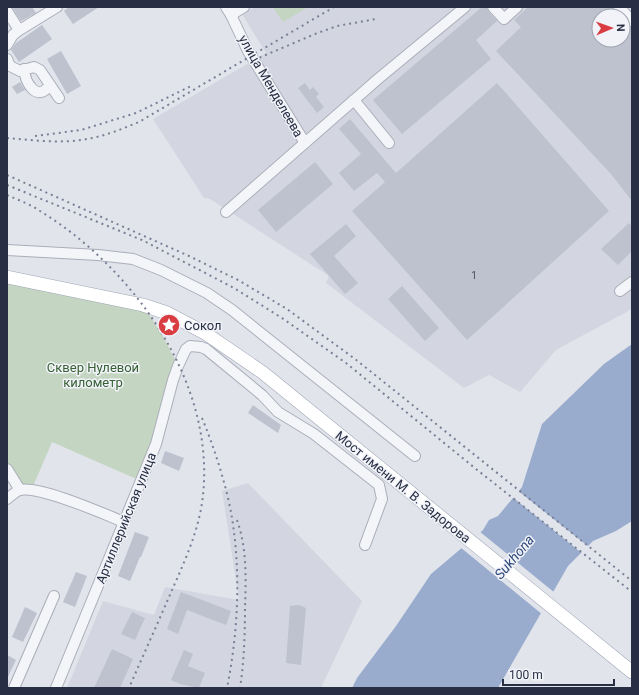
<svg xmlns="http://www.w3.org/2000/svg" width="639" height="695" viewBox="0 0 639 695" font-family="Roboto,sans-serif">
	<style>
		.built { fill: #d3d6e0; fill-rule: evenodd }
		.green { fill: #c4d5c1 }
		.water { fill: #99accd }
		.pier { fill: #e1e4eb }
		.building { fill: #bec2ce }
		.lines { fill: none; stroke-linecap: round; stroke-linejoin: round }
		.minor-casing { stroke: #aaaeb9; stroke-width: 12 }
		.major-casing { stroke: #9fa6b7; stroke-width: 14 }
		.minor { stroke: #f4f5f9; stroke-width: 10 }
		.major { stroke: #fff; stroke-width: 13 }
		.rail { stroke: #798096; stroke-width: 2; stroke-dasharray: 2 4; stroke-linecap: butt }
		.labels { text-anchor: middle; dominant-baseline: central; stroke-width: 3; stroke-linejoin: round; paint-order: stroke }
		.number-label { font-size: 11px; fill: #4e5466 }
		.street-label { font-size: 13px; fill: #282f44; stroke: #f1f3f8 }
		.poi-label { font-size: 13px; fill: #282f44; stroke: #f1f3f8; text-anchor: start }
		.park-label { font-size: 13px; fill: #376134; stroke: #f1f3f8 }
		.water-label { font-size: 14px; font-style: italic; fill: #2e487b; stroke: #f1f3f8 }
	</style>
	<rect width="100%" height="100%" fill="#e1e4eb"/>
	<g class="built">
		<path d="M255,7h377v302l-76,41 -36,42 -31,-17 -25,13 -138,-105 3,-7 -119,-77 -6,-1 -51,-79 113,-66 -24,-39zM599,16h24v24h-24z"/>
		<polygon points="248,483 362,601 321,688 67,688 103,601 154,615 165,587 239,600 222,491"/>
	</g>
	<g class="green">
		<polygon points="273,7 308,7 283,22"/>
		<polygon points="7,277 143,305 163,336 178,366 141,481 52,442 31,491 20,490 7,469"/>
	</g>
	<polygon class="water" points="632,344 632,521 616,531 593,541 568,566 498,688 352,688 357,678 396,626 431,574 483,530 489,520 498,516 522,487 542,424 604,364"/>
	<g class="pier">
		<polygon points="517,490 589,547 583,554 511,496"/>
		<polygon points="479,531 555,593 543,615 460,547"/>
	</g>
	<g class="building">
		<polygon points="12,7 32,7 36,13 21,21"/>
		<polygon points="69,7 99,7 73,24 64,11"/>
		<polygon points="482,7 487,7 488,11 497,21 476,40 491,59 402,134 373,100"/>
		<polygon points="528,7 613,7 614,11 618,16 599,16 599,40 623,40 623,21 628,26 632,27 632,201 611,174 496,51 521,27 514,20"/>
		<polygon points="42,25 52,39 19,62 11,50 16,43"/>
		<polygon points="61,51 81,86 67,94 47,59"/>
		<polygon points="20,82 25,90 17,94 12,87"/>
		<polygon points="305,83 310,90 313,87 319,94 316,97 324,107 317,113 298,88"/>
		<polygon points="497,83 609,211 467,340 352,211 385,182 377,173 354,191 339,173 361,154 339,129 350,119 396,173"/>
		<polygon points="315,162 333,184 276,232 258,210"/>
		<polygon points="629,223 632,227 632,251 618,265 601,249"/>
		<polygon points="346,224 356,236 334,256 358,283 345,294 310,254"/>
		<polygon points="402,286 439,328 425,341 388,299"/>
		<polygon points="253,405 281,425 278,433 248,413"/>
		<polygon points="165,451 184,458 179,471 161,463"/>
		<polygon points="135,532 149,537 141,557 140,557 130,581 118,576"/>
		<polygon points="76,572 87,576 75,607 63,602"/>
		<polygon points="181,592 231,611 226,625 187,610 178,634 167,629"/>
		<polygon points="299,605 306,608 301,665 286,663 290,606"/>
		<polygon points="25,607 37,613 23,642 12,637"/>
		<polygon points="132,612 145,618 135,640 121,634"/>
		<polygon points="112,649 133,659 120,688 94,688"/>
		<polygon points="184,650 193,654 188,666 205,673 199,688 180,684 171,680"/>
		<polygon points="7,655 16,660 7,679"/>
	</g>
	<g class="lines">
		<g class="minor-casing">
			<g id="minor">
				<polyline points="226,7 231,15 248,51 305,143"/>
				<polyline points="493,7 504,19 517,7"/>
				<polyline points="619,7 632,21"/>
				<polyline points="7,11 19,30"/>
				<polyline points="231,15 244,7"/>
				<polyline points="7,45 13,35 18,31 57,7"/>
				<polyline points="7,59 10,66 20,71 34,67 40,70 59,98"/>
				<path d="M24,69c1,14 13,34 26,16"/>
				<polyline points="354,100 389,143"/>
				<polyline points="226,212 378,79 465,7"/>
				<polyline points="7,250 98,255 133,259 161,270 207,293 232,310 415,456"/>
				<polyline points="620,291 632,282"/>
				<polyline points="7,469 20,490"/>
				<path d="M7,499c4,-3 9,-8 13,-9 19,-5 84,24 104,32"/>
				<polyline points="14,688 54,596"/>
				<polyline points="56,688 156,444 173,380 178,366 186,349 190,346 201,347 206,349 262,395 278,412 314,434 379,485 382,499 365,545"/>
			</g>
		</g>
		<g class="major-casing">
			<polyline id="major" points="7,277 143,305 167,313 205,333 262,372 632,672"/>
		</g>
		<use href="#minor" class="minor"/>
		<use href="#major" class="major"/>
		<g class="rail">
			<polyline points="254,60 315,34 337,26 376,19"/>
			<polyline points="35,136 81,130 136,113 193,85"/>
			<path d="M7,138c26,2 54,6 80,1 18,-3 35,-10 52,-17l195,-115"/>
			<polyline points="7,175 189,256 238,280 287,309 355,359 632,581"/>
			<polyline points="7,185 142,240 234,288 282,318 346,363 476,469 632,592"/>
			<path d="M7,195c11,5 23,9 33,16 95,58 179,176 162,292 -5,33 -20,64 -33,94 -13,30 -27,61 -40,91"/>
			<path d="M202,418c12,29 25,69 30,100 9,56 6,115 -5,170"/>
			<path d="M237,520c10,28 9,59 8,88 0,27 -1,54 -5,80"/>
		</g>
	</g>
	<defs>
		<g id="sight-disc" transform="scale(1.15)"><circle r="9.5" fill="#d93d42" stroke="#f1f3f8"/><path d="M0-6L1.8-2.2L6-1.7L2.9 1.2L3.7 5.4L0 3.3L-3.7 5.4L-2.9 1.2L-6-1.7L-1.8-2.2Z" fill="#fff"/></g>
	</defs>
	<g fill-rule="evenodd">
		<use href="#sight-disc" x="169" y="325"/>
	</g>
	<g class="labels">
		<g class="number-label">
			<text x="474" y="275">1</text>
		</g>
		<g class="street-label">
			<text transform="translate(271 86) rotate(60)">улица Менделеева</text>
			<text transform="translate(403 487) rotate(39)">Мост имени М. В. Задорова</text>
			<text transform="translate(126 518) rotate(-68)">Артиллерийская улица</text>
		</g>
		<g class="poi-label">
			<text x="184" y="325">Сокол</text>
		</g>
		<g class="park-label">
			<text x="93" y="367">Сквер Нулевой<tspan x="93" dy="15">километр</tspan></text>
		</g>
		<g class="water-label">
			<text transform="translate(514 557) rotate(-50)">Sukhona</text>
		</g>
	</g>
	<rect width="639" height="695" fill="none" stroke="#282f44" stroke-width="16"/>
	<g transform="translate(611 28) rotate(88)"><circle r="19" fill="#f1f3f8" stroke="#a1a5b0"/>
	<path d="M0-3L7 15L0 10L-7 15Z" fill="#d93d42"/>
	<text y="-6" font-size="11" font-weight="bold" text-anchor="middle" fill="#282f44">N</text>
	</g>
	<path d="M503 679v6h111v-6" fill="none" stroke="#282f44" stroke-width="2"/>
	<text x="509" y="679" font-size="12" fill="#282f44" stroke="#f1f3f8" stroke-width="3" paint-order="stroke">100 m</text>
</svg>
